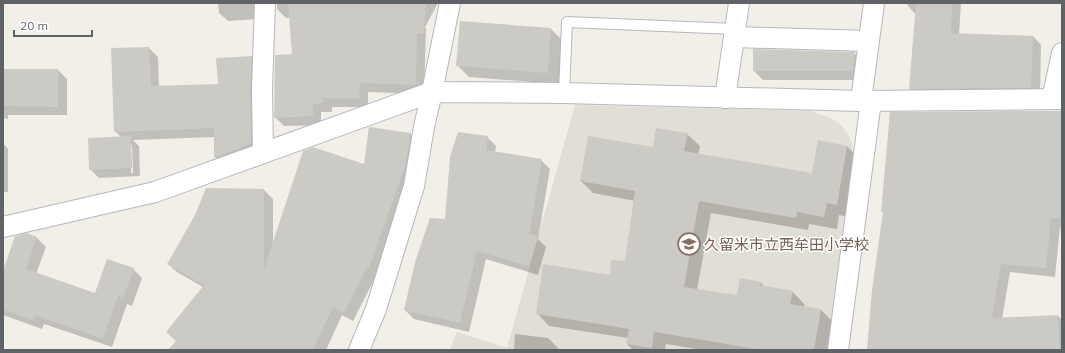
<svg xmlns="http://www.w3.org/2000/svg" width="1065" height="353" viewBox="0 0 1065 353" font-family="Mulish,'Noto Sans JP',sans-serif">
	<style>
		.education { fill: #e1ded6 }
		.shadow { fill: #0003; fill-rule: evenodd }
		.building { fill: #cccac5 }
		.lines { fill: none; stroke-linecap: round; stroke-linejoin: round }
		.service-casing { stroke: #b5b8bc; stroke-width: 12 }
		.minor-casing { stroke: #b5b8bc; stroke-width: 22 }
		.service { stroke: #fff; stroke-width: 10 }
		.minor { stroke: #fff; stroke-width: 20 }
		.labels { text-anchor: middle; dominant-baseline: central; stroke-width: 3; stroke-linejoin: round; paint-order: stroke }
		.education-label { font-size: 15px; fill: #785e54; stroke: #fff; text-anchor: start }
	</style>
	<rect width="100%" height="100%" fill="#f1efe8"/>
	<polygon class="education" points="575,105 810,111 831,118 840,124 847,132 852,143 853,156 827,350 450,350 457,332 507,348"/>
	<g class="shadow">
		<polygon points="218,3 267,3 262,19 228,21 219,13"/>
		<polygon points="277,3 438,3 425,27 426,28 424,94 368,92 368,107 332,107 332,112 321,112 321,125 284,126 275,117 293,55 290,17 286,18 277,9"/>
		<polygon points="906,3 961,3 959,35 1033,36 1041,45 1040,96 918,97 910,89 916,13 914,13"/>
		<polygon points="1019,3 1044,3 1044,4"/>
		<polygon points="551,29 562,40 559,84 469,77 457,65"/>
		<path d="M149,48l9,9 1,30 60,-2 32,-28 9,9v86l-36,14 -9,-9v-20l-82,3 6,6 1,30 -41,2 -9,-9 31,-32 -6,-6zM130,145h2l1,28h-2z"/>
		<polygon points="854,53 863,62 862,80 763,80 754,71"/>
		<polygon points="3,70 58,70 67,79 67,115 8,115 8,119 3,118"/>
		<polygon points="1062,112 1062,227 1060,227 1055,277 1010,272 1002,319 1058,316 1062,320 1062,350 868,350 883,213 882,211"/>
		<polygon points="369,128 411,134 420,142 376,276 353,321 342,315 326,350 170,350 177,341 203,287 177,272 168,264 264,190 273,199 273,245 365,165"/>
		<polygon points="687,134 700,146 698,155 813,174 847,146 859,159 849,217 839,215 837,229 809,224 808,230 711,213 697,290 738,296 760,282 765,287 793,292 805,305 804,307 821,310 833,322 828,350 702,350 666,344 665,350 633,350 627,344 628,338 549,326 537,313 611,276 626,262 635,201 593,193 581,181"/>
		<polygon points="487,137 496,146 495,153 541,160 550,169 538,239 546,247 538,275 486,259 469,332 414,319 405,310 446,220"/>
		<polygon points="3,143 8,149 8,192 3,192"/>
		<polygon points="27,234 37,238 46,247 36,274 95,294 133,269 142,278 132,306 127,304 112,347 44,324 42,329 3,315 3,274"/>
		<polygon points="515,334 548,338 560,350 514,350"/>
	</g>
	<g class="building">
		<polygon points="288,3 426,3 424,34 417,34 416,85 360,83 359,99 323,98 324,103 313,104 313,116 274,118 275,55 292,54"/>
		<polygon points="916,3 952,3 951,33 1033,36 1031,88 909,89"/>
		<polygon points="460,21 551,28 548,73 456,66"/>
		<polygon points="149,47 151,86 218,84 216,58 252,56 250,89 251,143 214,158 214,128 114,132 111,48"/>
		<polygon points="753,49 855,52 853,71 753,71"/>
		<polygon points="3,69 58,69 58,107 3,106"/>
		<polygon points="1031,111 1062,111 1062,218 1051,218 1046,268 1001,264 992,318 1058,315 1060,350 867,350 872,290 883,212 881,212 890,112"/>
		<polygon points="369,127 411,133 405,167 369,268 367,267 344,313 333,307 313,350 168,350 176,341 166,332 204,285 167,264 195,215 206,188 264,189 264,269 303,151 313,147 364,164"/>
		<polygon points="656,128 688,133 684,151 812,173 818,140 847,146 837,205 827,203 824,217 797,212 796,218 699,201 684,287 737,295 740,278 761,282 760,285 793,291 790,304 821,309 814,350 762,350 654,332 652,348 626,344 629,329 536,314 543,264 610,275 611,260 625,261 635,191 580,181 588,136 653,147"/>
		<polygon points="458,132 488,136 486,150 542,159 529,234 538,237 529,266 477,251 460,323 404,310 415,262 430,218 445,219 450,157"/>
		<polygon points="131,136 132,168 89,170 88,138"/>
		<polygon points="27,233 37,237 26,269 95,293 107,259 134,268 123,298 118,296 103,339 35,315 33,320 3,310 3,271 15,236"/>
	</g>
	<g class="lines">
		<g class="service-casing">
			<polyline id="service" points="564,93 567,22 735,29"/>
		</g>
		<g class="minor-casing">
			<g id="minor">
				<polyline points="734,37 869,41"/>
				<polyline points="725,98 739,3"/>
				<polyline points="1052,99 1062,53"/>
				<polyline points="861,101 874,3"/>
				<polyline points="263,153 262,89 265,3"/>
				<polyline points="3,227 155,192 432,92 564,93 861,101 1062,99"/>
				<polyline points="359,350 376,309 414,186 424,127 432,92 450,3"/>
				<polyline points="838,350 871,101"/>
			</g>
		</g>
		<use href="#service" class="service"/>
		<use href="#minor" class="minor"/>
	</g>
	<defs>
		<g id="school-ring" transform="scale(1.15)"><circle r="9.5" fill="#fff" stroke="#8d6e63" stroke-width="1.5"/><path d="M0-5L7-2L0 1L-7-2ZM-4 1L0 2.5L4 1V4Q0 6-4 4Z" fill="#8d6e63"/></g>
	</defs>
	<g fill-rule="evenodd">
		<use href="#school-ring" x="689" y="244"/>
	</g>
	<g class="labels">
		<g class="education-label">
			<text x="704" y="244">久留米市立西牟田小学校</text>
		</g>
	</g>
	<rect width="1065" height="353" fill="none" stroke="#5f6368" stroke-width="8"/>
	<path d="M14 30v6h78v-6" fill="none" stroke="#5f6368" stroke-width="2"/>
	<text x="20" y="30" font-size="12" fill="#5f6368" stroke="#ffffff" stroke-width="3" paint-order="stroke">20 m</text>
</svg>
